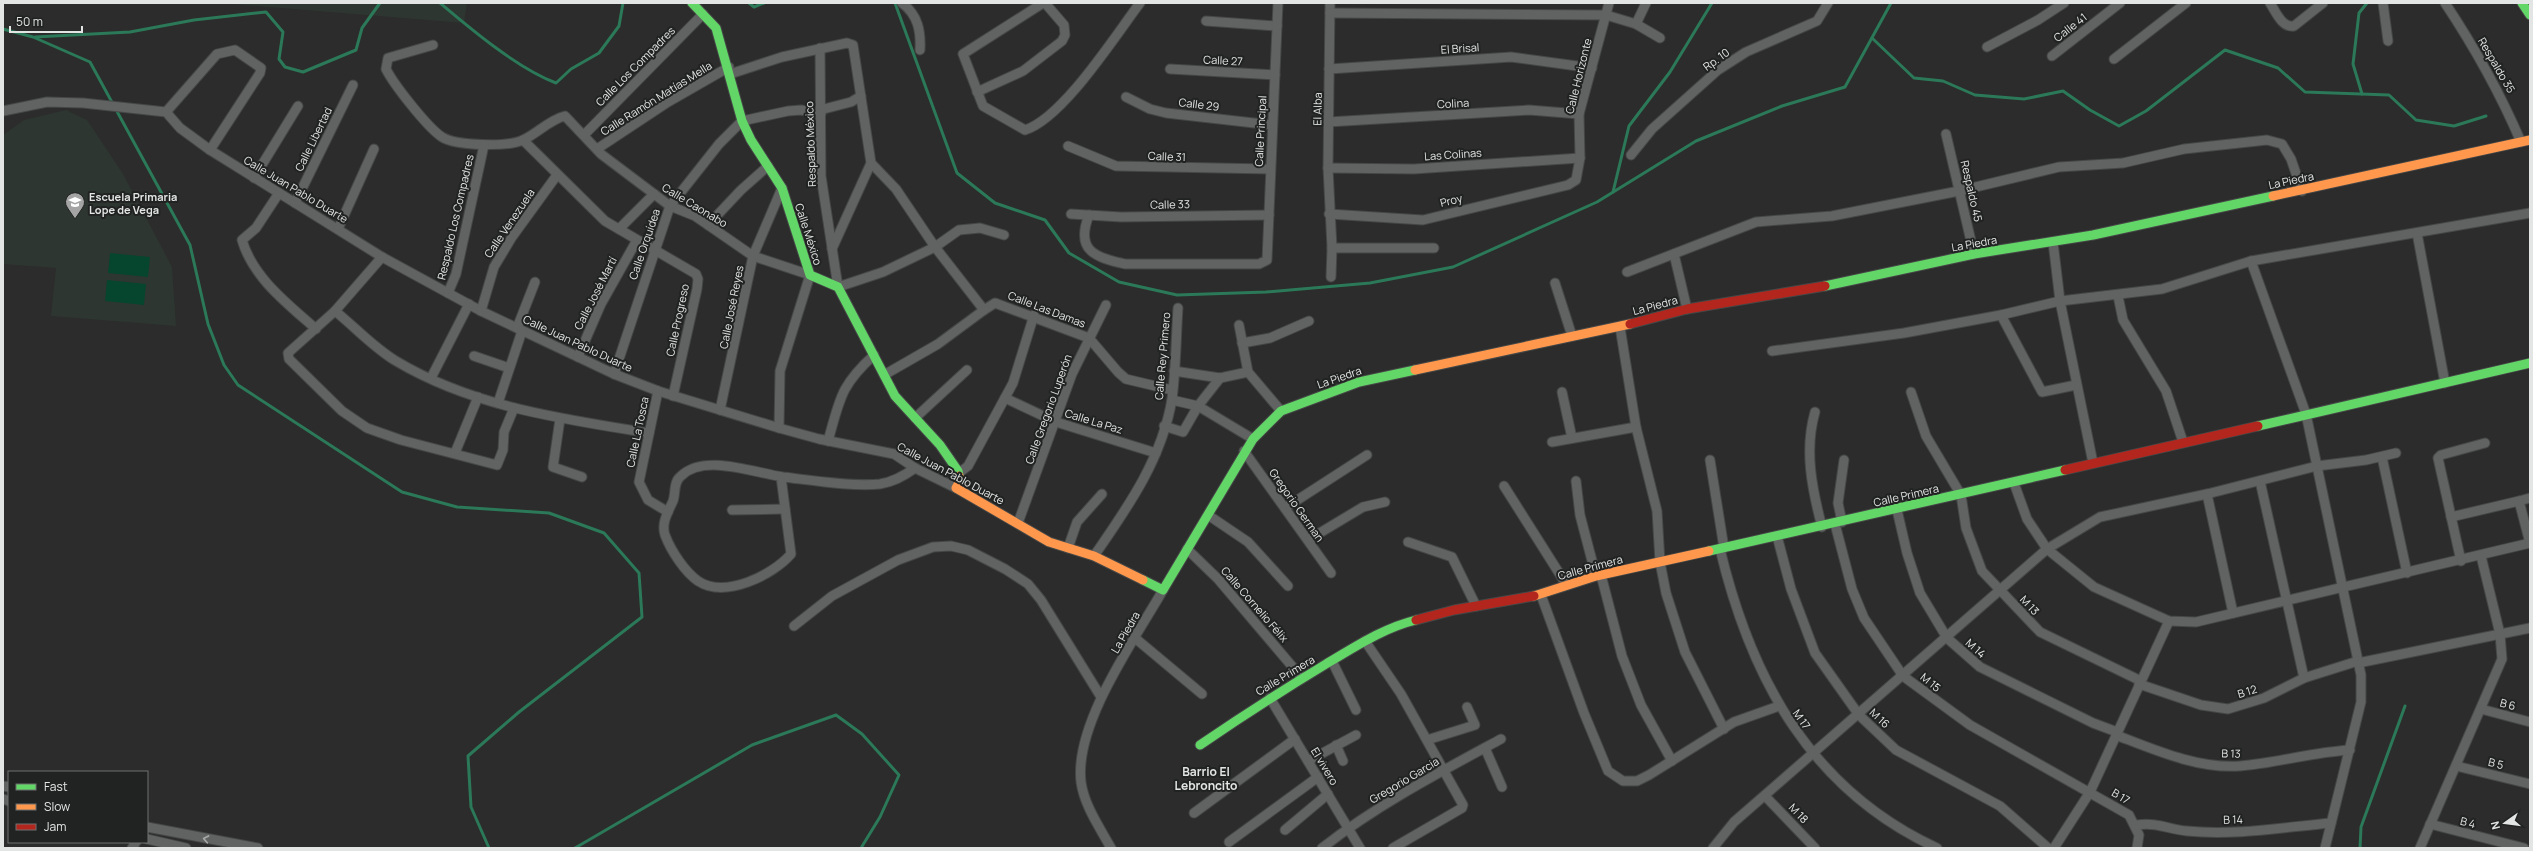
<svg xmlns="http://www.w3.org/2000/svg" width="2533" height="851" viewBox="0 0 2533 851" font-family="Manrope,sans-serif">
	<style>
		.built { fill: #2e3631 }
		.green { fill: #06452e }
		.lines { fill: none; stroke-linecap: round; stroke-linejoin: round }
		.stream { stroke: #2b7958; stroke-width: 3 }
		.street-casing { stroke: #454746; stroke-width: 11 }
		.fast-casing { stroke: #454746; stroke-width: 11 }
		.slow-casing { stroke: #454746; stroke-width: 11 }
		.jam-casing { stroke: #454746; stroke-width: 11 }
		.street { stroke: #616262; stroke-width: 9 }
		.fast { stroke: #63d668; stroke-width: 9 }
		.slow { stroke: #ff974d; stroke-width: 9 }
		.jam { stroke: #b3261e; stroke-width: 9 }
		.oneway { stroke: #a8aaaa }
		.labels { text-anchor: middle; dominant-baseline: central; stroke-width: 4; stroke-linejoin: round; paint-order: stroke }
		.street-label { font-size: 11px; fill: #e3e5e4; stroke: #212322 }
		.poi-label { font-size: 11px; font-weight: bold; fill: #e3e5e4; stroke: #212322; text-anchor: start }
		.neighbourhood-label { font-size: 12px; font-weight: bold; fill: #e3e5e4; stroke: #212322 }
	</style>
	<rect width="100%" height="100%" fill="#2b2c2b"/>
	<g class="built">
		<polygon points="219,3 467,3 464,23"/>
		<polygon points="66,110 87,120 123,174 172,267 176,326 51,316 56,268 3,264 3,135 24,120"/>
	</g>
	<g class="green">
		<polygon points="110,253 150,257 148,277 108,273"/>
		<polygon points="107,280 146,284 144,305 105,301"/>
	</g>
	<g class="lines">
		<g class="stream">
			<path d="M440,3c32,27 77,65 116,80l15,-14 28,-16 20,-27 4,-23"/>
			<polyline points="749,3 754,7 764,3"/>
			<polyline points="895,3 957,173 995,203 1045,220 1069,253 1119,282 1177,295 1266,292 1370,283 1453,267 1597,202 1696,141 1782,106 1845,87 1891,3"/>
			<polyline points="3,29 33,37 90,62 190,245 208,324 224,365 238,385 402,492 457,507 549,513 604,533 639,573 642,617 519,712 468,756 471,807 489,848"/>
			<polyline points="35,37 130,32 194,20 266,12 283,32 279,59 285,67 303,72 356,50 362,28 380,3"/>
			<polyline points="1872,38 1914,78 1943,81 1975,95 2024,99 2063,91 2090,110 2119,126 2146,111 2225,50 2278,68 2305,92 2389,95 2416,120 2454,126 2486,116"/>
			<polyline points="2362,94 2353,64 2359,13 2367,3"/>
			<polyline points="1613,192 1629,126 1670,72 1712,3"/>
			<polyline points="575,848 752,745 836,715 862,734 899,775 880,817 861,848"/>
			<polyline points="2360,848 2361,827 2405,706"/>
		</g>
		<g class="street-casing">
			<g id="street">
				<path d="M902,3c16,12 19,28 18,47"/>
				<path d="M1043,3l-80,51 20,52 42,24c38,-12 90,-94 115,-127"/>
				<polyline points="1330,3 1328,168 1332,248 1331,277"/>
				<path d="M2270,3c6,9 12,25 24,23l29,-23"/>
				<polyline points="2383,3 2388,41"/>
				<path d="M2445,3c30,45 55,90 76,139"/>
				<polyline points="1330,13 1606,15 1636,24 1660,38"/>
				<polyline points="1206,21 1277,26"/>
				<polyline points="1636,24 1646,3"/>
				<path d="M433,45l-45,13 -2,11c8,16 42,59 56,68 14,9 66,10 81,3 15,-7 26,-20 42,-24l36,38 69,52 25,10 58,40 57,19 -30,96 -1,57"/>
				<polyline points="1987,47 2038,20 2064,3"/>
				<polyline points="820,48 821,176 838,287 883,272 935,247 959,230 980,228 1004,235"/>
				<polyline points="2052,56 2120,3"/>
				<polyline points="2114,59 2186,3"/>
				<polyline points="1170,69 1275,75"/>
				<polyline points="1329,69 1511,57 1592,68"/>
				<polyline points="730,74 782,57 847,43 853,45 871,163 832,249"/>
				<polyline points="977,92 1023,71 1062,41 1065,35 1064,25 1045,3"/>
				<polyline points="1126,97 1150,109 1166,113 1272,125"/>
				<polyline points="820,110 851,102 861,96"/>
				<polyline points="3,111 47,102 83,103 166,112 180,128 210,150 382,257 481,311 614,374 658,391 779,428 819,439 894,454 915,468 956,488"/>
				<polyline points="166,112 217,54 235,50 261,68 260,73 210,150"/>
				<polyline points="1328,122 1529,110 1579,114"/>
				<polyline points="1946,134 1974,254"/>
				<polyline points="584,135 703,14"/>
				<polyline points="523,140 605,221 696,274 698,279 697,289 673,396"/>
				<polyline points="1068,146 1116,166 1269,169"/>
				<polyline points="597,149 668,102 729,67"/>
				<polyline points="1631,155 1652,129 1718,70 1746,52 1817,21 1828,3"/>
				<polyline points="871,163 896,189 935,247 984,310 995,303 1089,338 1118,372 1126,379 1172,390"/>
				<polyline points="1328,168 1414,169 1580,158"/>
				<polyline points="254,178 298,106"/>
				<path d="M279,193l-23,35 -14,12c11,38 46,64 74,89"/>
				<polyline points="295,203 353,85"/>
				<polyline points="1071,214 1121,217 1269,215"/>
				<polyline points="1329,214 1423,220 1568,185 1576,180 1580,158 1579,114 1609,3"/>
				<path d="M1089,215c-14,36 6,42 36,49h134l8,-4 11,-257"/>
				<polyline points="708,225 741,190 768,166"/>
				<polyline points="338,229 374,149"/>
				<polyline points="619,229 654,194"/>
				<polyline points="2417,233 2445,383"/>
				<polyline points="2053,242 2060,301 2093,463"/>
				<polyline points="1332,248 1434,248"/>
				<polyline points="1674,254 1687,309"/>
				<polyline points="382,257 335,311 288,353 289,359 342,411 367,428 401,440 497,465 503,450 504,432 514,408"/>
				<polyline points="2251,261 2306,414 2361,675 2361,702 2325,848"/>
				<polyline points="1627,272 1756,222 1832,216 1959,191 2059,167 2123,163 2184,149 2267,140 2282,144 2291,159 2302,191"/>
				<polyline points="1555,283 1572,336"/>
				<polyline points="448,293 456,274 484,145"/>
				<polyline points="2118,296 2123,320 2166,391 2183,442"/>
				<path d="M335,311c20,16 39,37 61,50 77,46 167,58 253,72"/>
				<polyline points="481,311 494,267 512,237 557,175"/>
				<polyline points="2001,315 2042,392 2076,385"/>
				<polyline points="1239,325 1248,372 1281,411"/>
				<polyline points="1620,327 1636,427 1657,511 1660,562 1666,593 1685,652 1724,729"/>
				<polyline points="517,328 535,282"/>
				<polyline points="1242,343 1270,338 1309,321"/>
				<polyline points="1772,351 1904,333 2001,315 2060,301 2162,289 2251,261 2530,213"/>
				<polyline points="474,356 509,368"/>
				<polyline points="578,357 601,304 637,240"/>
				<polyline points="1174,371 1220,378 1248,372"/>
				<polyline points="614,374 670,206 719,144 742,121 788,111 801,110 821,114"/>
				<polyline points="884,375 938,344 984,310"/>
				<polyline points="431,378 469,304"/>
				<polyline points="658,391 639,482 648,500 668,512"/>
				<polyline points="1562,392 1572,438"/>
				<polyline points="1911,392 1926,436 1961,495 1966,528 1982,571 2040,632 2141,681"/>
				<polyline points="1005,398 1056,422 1156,453"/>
				<polyline points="1172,400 1198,406 1253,439"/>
				<polyline points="498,403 522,331"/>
				<polyline points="720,410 753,256 782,188"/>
				<path d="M1815,412c-11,38 -3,77 7,115"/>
				<polyline points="915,418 967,370"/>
				<polyline points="560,419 553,467 582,477"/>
				<polyline points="1164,426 1183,432 1198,406 1220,378"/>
				<path d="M828,441c12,-42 12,-55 46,-86"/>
				<polyline points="1552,442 1636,427"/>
				<polyline points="1244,451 1331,573"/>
				<polyline points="455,453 478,397"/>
				<polyline points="2382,457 2407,573"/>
				<polyline points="1710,460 1724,548"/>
				<polyline points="959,473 968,466 1013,383 1034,315"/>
				<path d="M781,477l10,77c-18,21 -66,45 -93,27 -13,-9 -27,-30 -33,-46 -4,-12 3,-23 8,-34 3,-8 0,-19 8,-25 23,-23 74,-3 102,1 27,3 71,10 97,7 13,-2 24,-8 35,-16"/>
				<polyline points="1576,481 1580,515 1596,576"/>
				<polyline points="2260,481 2304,678"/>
				<polyline points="2014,483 2027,519 2047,549 2094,587 2169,621 2196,622 2530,543"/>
				<polyline points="1504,486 1566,584"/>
				<polyline points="2207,494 2233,613"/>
				<polyline points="2519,501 2530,498"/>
				<polyline points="1285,508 1367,455"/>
				<polyline points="732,510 785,509"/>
				<polyline points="1897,510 1907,553 1920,593 1947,638 1980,667 2093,723 2117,732"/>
				<polyline points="1208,515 1248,542 1288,586"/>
				<polyline points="2451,517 2519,501 2530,543"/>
				<polyline points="1842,522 1838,503 1844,460"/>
				<polyline points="1018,523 1072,374 1106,305"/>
				<polyline points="1835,524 1852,589 1864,618 1903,676 1970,725 2129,815 2139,835 2137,848"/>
				<polyline points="1777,536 1791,589 1815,653 1859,715 1896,750 2000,806 2048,848"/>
				<polyline points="1308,540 1363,507 1385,502"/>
				<polyline points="1408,542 1452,557 1476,606"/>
				<polyline points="1068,548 1077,522 1102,494"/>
				<polyline points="1187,549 1218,579 1302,678"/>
				<path d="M1720,549c31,130 91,241 217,299"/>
				<path d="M1094,556c34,-49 68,-97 78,-157 4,-30 4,-61 6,-91"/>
				<polyline points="2461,561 2438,458 2441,455 2485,443"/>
				<polyline points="1601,575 1622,656 1641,705 1672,761"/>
				<polyline points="1541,595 1584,713 1608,771 1623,781 1637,781 1649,775 1734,722 1779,706"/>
				<polyline points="794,626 832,596 898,560 933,547 951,546 968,550 1005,569 1028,584 1041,600 1101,697"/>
				<polyline points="1135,638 1202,694"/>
				<polyline points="1365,641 1401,694 1463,805 1462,808 1393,848"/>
				<polyline points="1332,661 1356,710"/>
				<polyline points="2358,663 2530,628"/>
				<polyline points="2139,684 2201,705 2228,709 2264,698 2304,678 2358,661"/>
				<polyline points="1270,698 1360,848"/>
				<polyline points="2481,709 2530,722"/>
				<path d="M2116,735c39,15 82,34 124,31 37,-3 73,-14 110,-16"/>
				<polyline points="1427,740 1475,725 1467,707"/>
				<polyline points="1336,745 1343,761"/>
				<polyline points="1485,748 1502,787"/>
				<polyline points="1308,761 1356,735"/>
				<polyline points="2456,766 2530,784"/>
				<polyline points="3,786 9,787"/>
				<polyline points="1765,796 1815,848"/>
				<polyline points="3,799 9,801"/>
				<polyline points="1194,813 1295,739"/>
				<polyline points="2430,824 2524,848"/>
				<path d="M2136,825c22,-3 31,4 51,6 47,5 98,-4 144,-8"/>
				<polyline points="147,827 258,848"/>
				<polyline points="1285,830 1328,794"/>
				<polyline points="147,839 186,848"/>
				<polyline points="1229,842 1318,777"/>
				<polyline points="132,848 136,842"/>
				<path d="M1111,848c-11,-20 -27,-43 -30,-66 -7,-58 54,-143 82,-192"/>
				<path d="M1322,848c55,-43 118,-76 179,-109"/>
				<polyline points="1713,848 1734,822 2047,549 2100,517 2207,494 2317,466 2366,460 2396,453"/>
				<polyline points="2054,848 2090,792 2169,621"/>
				<polyline points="2420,848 2502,659 2500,634 2481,556"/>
			</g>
		</g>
		<g class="fast-casing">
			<g id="fast">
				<polyline points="692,3 716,28 742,121 751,140 782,188 810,275 838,287 895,396 940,445 958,471 959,476"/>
				<polyline points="2522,3 2530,15"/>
				<polyline points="1825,286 1974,254 2093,235 2273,196"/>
				<polyline points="2258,426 2530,363"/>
				<polyline points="1709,551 2065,470"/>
				<polyline points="1143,580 1163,590 1253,439 1281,411 1359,382 1415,370"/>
				<path d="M1200,745c41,-28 83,-55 126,-81 29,-17 57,-36 90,-44"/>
			</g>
		</g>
		<g class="slow-casing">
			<g id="slow">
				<polyline points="2273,196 2530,140"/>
				<polyline points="1415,370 1630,324"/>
				<polyline points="959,476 960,481 956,488 1049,542 1094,556 1143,580"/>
				<polyline points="1534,596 1596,576 1709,551"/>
			</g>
		</g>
		<g class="jam-casing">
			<g id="jam">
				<polyline points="1630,324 1687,309 1825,286"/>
				<polyline points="2065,470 2258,426"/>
				<polyline points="1416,620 1454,610 1534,596"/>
			</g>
		</g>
		<use href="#street" class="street"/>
		<use href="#fast" class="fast"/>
		<use href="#slow" class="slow"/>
		<use href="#jam" class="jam"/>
	</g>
	<defs><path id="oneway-chevron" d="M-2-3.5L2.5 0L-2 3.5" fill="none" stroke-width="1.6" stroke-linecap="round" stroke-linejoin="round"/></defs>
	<use class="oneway" href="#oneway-chevron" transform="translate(206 839) rotate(-169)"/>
	<defs>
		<g id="school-pin" transform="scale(1)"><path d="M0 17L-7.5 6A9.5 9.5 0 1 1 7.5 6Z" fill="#a3a4a3" stroke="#212322"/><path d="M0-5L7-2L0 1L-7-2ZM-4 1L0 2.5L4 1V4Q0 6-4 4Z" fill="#fff"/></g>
	</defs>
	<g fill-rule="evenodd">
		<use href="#school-pin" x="75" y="202"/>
	</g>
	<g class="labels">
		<g class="street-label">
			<text transform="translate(2070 27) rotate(-38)">Calle 41</text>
			<text transform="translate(1460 48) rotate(-4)">El Brisal</text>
			<text transform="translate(1716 59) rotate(-36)">Rp. 10</text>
			<text transform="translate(1223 60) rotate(3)">Calle 27</text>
			<text transform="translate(2497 65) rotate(60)">Respaldo 35</text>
			<text transform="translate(635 66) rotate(-45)">Calle Los Compadres</text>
			<text transform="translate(1578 76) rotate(-76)">Calle Horizonte</text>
			<text transform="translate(656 98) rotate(-32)">Calle Ramón Matías Mella</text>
			<text transform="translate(1453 103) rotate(-3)">Colina</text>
			<text transform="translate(1199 104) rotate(7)">Calle 29</text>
			<text transform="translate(1317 109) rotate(-89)">El Alba</text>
			<text transform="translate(1260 131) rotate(-87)">Calle Principal</text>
			<text transform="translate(313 139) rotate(-64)">Calle Libertad</text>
			<text transform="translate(810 144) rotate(-92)">Respaldo México</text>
			<text transform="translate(1453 154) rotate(-4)">Las Colinas</text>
			<text transform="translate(1167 156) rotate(2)">Calle 31</text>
			<text transform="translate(2291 180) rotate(-12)">La Piedra</text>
			<text transform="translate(296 189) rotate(31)">Calle Juan Pablo Duarte</text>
			<text transform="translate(1972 191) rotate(77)">Respaldo 45</text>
			<text transform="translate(1451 200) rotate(-14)">Proy</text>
			<text transform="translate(1170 204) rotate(-1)">Calle 33</text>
			<text transform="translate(695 205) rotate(31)">Calle Caonabo</text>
			<text transform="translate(455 217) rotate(-77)">Respaldo Los Compadres</text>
			<text transform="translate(509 223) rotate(-56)">Calle Venezuela</text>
			<text transform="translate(809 234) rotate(72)">Calle México</text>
			<text transform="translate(1974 243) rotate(-10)">La Piedra</text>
			<text transform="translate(644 244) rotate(-71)">Calle Orquídea</text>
			<text transform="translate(595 293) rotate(-63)">Calle José Martí</text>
			<text transform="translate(1655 305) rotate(-15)">La Piedra</text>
			<text transform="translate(731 307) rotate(-79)">Calle José Reyes</text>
			<text transform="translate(1047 309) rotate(21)">Calle Las Damas</text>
			<text transform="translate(677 320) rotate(-78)">Calle Progreso</text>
			<text transform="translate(578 343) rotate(25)">Calle Juan Pablo Duarte</text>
			<text transform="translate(1162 356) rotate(-85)">Calle Rey Primero</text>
			<text transform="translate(1339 377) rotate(-19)">La Piedra</text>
			<text transform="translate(1048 409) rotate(-70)">Calle Gregorio Luperón</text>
			<text transform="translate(1094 421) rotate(17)">Calle La Paz</text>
			<text transform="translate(637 432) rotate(-78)">Calle La Tosca</text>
			<text transform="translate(951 473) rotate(28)">Calle Juan Pablo Duarte</text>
			<text transform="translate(1906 495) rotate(-13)">Calle Primera</text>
			<text transform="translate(1297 505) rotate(55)">Gregorio German</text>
			<text transform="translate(1590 567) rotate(-15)">Calle Primera</text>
			<text transform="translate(1255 604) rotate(49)">Calle Cornelio Félix</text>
			<text transform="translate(2030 605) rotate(47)">M 13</text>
			<text transform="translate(1125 632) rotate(-60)">La Piedra</text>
			<text transform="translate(1976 648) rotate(41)">M 14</text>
			<text transform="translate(1285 675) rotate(-31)">Calle Primera</text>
			<text transform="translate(1931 682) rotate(39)">M 15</text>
			<text transform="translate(2247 691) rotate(-17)">B 12</text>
			<text transform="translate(2508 704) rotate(15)">B 6</text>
			<text transform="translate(1880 718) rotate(43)">M 16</text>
			<text transform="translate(1802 719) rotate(55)">M 17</text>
			<text transform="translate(2231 753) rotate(2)">B 13</text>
			<text transform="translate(2496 763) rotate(14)">B 5</text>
			<text transform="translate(1325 766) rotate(59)">El vivero</text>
			<text transform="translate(1404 780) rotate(-31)">Gregorio Garcia</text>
			<text transform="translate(2121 796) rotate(31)">B 17</text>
			<text transform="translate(1799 813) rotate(46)">M 18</text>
			<text transform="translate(2233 819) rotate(-1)">B 14</text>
			<text transform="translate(2468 822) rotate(14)">B 4</text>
		</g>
		<g class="poi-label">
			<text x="89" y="196">Escuela Primaria<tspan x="89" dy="13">Lope de Vega</tspan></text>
		</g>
		<g class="neighbourhood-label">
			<text x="1206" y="771">Barrio El<tspan x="1206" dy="14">Lebroncito</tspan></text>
		</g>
	</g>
	<rect width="2533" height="851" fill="none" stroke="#e3e5e4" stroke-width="8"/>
	<rect x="8" y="771" width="140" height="72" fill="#212322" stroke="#6f7170"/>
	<rect x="16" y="784" width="20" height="6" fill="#63d668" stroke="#6f7170"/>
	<text x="44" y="791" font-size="12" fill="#e3e5e4">Fast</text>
	<rect x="16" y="804" width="20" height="6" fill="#ff974d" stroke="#6f7170"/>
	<text x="44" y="811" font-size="12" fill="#e3e5e4">Slow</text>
	<rect x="16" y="824" width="20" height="6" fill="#b3261e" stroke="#6f7170"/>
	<text x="44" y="831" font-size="12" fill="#e3e5e4">Jam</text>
	<g transform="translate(2505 823) rotate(256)" stroke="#212322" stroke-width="3" paint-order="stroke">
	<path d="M0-3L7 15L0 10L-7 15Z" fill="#e3e5e4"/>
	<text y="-6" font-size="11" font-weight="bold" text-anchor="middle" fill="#e3e5e4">N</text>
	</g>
	<path d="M10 26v6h72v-6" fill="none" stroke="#e3e5e4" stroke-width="2"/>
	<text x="16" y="26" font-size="12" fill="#e3e5e4" stroke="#212322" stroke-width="3" paint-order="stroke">50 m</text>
</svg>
